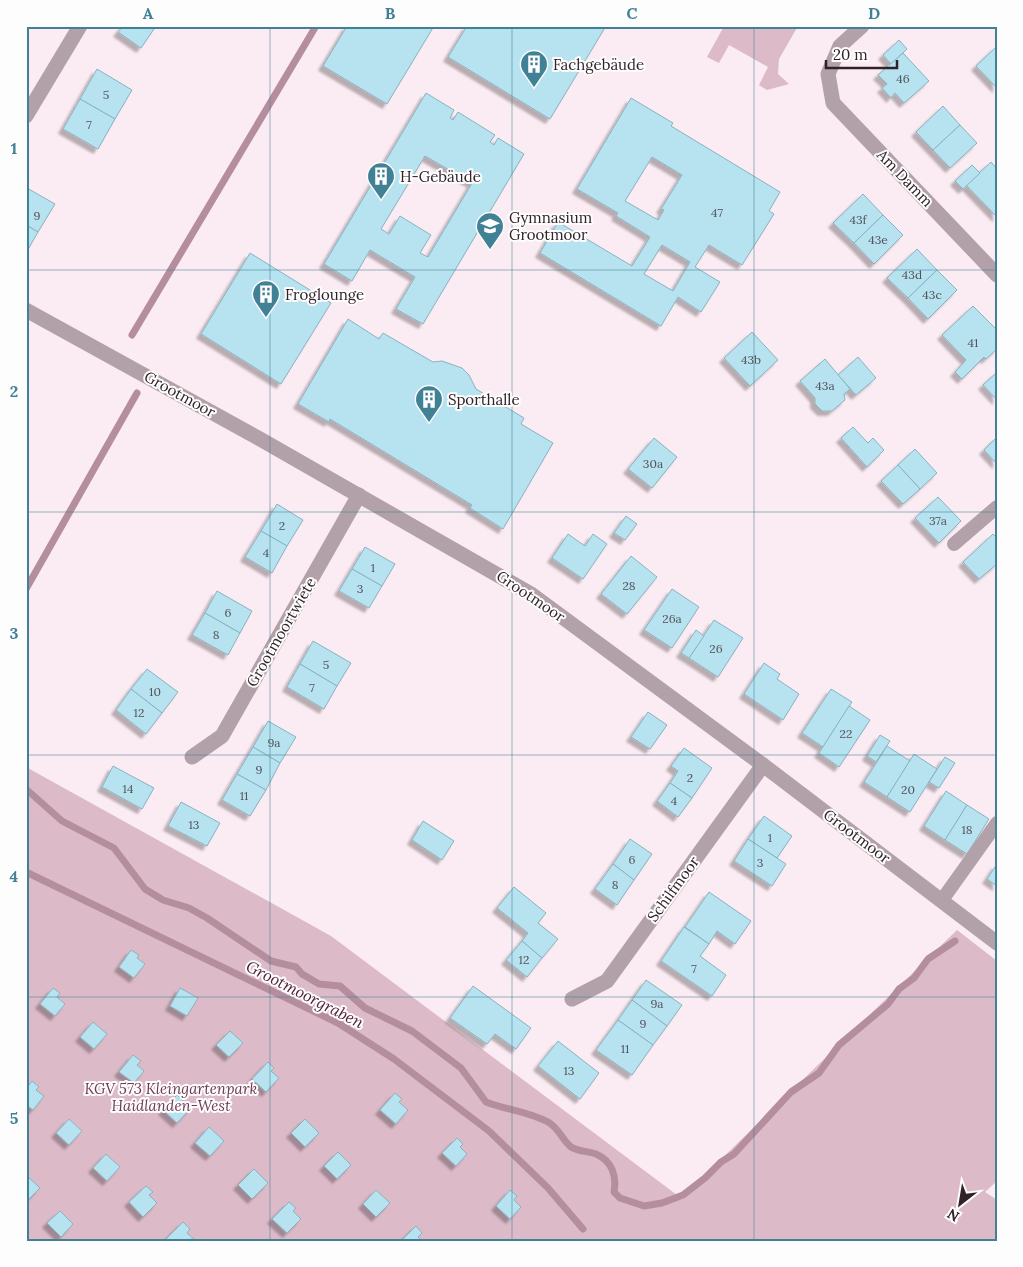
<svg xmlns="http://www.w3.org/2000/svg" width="1023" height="1267" viewBox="0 0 1023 1267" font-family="Lora,serif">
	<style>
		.green { fill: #dcbac8 }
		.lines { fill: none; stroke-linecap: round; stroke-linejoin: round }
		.stream { stroke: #b58e9e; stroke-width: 7 }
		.building { fill: #b7e2f0; stroke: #89b2c0; fill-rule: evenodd; filter: url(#shadow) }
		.lane { stroke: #b3a1a9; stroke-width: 14 }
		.street { stroke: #b3a1a9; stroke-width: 15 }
		.grid { fill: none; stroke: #418195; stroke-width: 1; stroke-opacity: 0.55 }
		.labels { text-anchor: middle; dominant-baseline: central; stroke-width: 4; stroke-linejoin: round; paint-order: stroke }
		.number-label { font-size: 12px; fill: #52525a }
		.poi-label { font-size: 15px; fill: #312228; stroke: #fdfdfd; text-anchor: start }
		.street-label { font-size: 15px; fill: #312228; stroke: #fdfdfd }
		.park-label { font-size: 15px; font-style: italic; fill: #6e3953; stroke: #fdfdfd }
		.water-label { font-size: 16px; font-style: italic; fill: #4f1d36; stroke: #fdfdfd }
		.neatline { fill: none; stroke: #418195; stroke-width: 2 }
		.grid-label { font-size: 16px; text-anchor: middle; font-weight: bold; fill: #418195 }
	</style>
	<defs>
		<filter id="shadow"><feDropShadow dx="-4.5" dy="4.5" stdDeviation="1" flood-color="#0004"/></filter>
	</defs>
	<rect width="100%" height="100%" fill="#fbebf2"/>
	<g class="green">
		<polygon points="720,26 798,26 779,59 778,74 789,84 767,90 759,85 768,67 729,45 719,63 707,57 723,28"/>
		<polygon points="26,767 331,936 681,1198 957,930 997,961 997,1181 985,1192 997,1200 997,1241 26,1241"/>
	</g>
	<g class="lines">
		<g class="stream">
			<polyline points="132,335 316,26"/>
			<polyline points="26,589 137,393"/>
			<path d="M26,789l36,32 52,27 31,41 18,11 26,8 18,10 64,43 25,6 6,7 17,10 21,2 25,22 47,23 49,37 25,34c20,8 42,9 62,20 11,6 14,18 23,25 8,5 17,4 25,7 16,7 21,22 18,38l6,6 24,8 18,-3 21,-8 22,-17 16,-16 13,-8 57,-62 28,-19 20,-28 49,-41 11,-15 15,-11 14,-19 27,-18"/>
			<polyline points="26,872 338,1023 394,1059 489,1131 548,1188 583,1229"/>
		</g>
	</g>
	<g class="building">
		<polygon points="123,26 156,26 141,48 118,32"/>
		<polygon points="347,26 434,26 387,104 323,66"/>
		<polygon points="467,26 606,26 550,119 448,57"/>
		<polygon points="899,40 907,49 891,64 883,55"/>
		<polygon points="997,46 997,88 976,66"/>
		<polygon points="903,53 929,81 904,103 895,93 891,98 882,88 887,84 878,75"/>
		<polygon points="97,69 132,90 115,119 80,99"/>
		<path d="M426,93l28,17 -4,8 3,2 5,-8 37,23 -5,7 4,3 4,-7 26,16 -101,170 -27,-15 19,-32 -45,-27 -18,31 -28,-17zM425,156l47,27 -44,74 -8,-4 11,-18 -31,-19 -11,18 -8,-5z"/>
		<path d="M631,98l42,25 -2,3 109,66 -11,19 5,3 -32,51 -33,-20 -14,22 25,15 -19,30 -23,-15 -17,29 -121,-73 18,-31 74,44 18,-29 -34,-21 2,-3 -41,-24zM652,157l30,18 -21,34 3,1 -6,10 -33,-19zM662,245l28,17 -17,29 -29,-17z"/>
		<polygon points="80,99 115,119 98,149 63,129"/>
		<polygon points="943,106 960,125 933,150 916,132"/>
		<polygon points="960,125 977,143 950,168 933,150"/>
		<polygon points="991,162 997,169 997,217 966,185"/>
		<polygon points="972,165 980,173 963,189 955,181"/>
		<polygon points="27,188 55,204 38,232 26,225"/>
		<polygon points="863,194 883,215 854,243 833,223"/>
		<polygon points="883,215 903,235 874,264 854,243"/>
		<polygon points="26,225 38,232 26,253"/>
		<polygon points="917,249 937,270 908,298 887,278"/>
		<polygon points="250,253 331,303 281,384 201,334"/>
		<polygon points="937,270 957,290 928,319 908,298"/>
		<polygon points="973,306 997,330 997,349 986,359 984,357 962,379 955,372 966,360 942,335"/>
		<polygon points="348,319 379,339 383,333 433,362 442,361 462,368 469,375 476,389 524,418 521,424 553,443 503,529 470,508 472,505 330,419 329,422 298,404"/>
		<polygon points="752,332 778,360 750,386 724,358"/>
		<polygon points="858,357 876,378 856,395 838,375"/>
		<polygon points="825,359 850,389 844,394 845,400 832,411 822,411 815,404 815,398 800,381"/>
		<polygon points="997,372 997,400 983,385"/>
		<polygon points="853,427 868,443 873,438 884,450 867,467 841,438"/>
		<polygon points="997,437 997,464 984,450"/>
		<polygon points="654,438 677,457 652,488 628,469"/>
		<polygon points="915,449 937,473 920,489 898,465"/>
		<polygon points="898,465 920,489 903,504 881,481"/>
		<polygon points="938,497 961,521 939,543 915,518"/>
		<polygon points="277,504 303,520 287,546 261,531"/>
		<polygon points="626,516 637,524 625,540 614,533"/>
		<polygon points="261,531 287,546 272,573 245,557"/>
		<polygon points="568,534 585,546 593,534 607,544 583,579 552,558"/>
		<polygon points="993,534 997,538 997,564 979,579 963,562"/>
		<polygon points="365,547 395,564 382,586 352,569"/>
		<polygon points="631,556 657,577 627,614 601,594"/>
		<polygon points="352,569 382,586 369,608 339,591"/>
		<polygon points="672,589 699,607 672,648 644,630"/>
		<polygon points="217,591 252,611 240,633 205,613"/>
		<polygon points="205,613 240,633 228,655 192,635"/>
		<polygon points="714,620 743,638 718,677 689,658"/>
		<polygon points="696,630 704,636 689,658 681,653"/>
		<polygon points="313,641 351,663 337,686 300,664"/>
		<polygon points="764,663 780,674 777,679 799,694 783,720 744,694"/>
		<polygon points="300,664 337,686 324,709 287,687"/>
		<polygon points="147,669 178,692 162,713 131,689"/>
		<polygon points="131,689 162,713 146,734 116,710"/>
		<polygon points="831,689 852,702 823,747 802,733"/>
		<polygon points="849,706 870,720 839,767 819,753"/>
		<polygon points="648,712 667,725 650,749 631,737"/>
		<polygon points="268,721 296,737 280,763 253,747"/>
		<polygon points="880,735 890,741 876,762 867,756"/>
		<polygon points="887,746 910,761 887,797 864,782"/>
		<polygon points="253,747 280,763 266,790 237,774"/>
		<polygon points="684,748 712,768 692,798 670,783 678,771 671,766"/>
		<polygon points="914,754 937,769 910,812 887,797"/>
		<polygon points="945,757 955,763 939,788 929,782"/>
		<polygon points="113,766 154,788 142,809 102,787"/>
		<polygon points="237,774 266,790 250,816 222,800"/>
		<polygon points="670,783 692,798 678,817 657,801"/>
		<polygon points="946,791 967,805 945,840 924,826"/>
		<polygon points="181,802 220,823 207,846 168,826"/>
		<polygon points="967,805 989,819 967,854 945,840"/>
		<polygon points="764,816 792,836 777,858 748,839"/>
		<polygon points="423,821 454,841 442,860 412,840"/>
		<polygon points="630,839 652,854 634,880 613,864"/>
		<polygon points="748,839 786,864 772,886 734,861"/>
		<polygon points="613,864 634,880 617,905 595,889"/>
		<polygon points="997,864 997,886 987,879"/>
		<polygon points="514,887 546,913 538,923 558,939 542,958 522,941 528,933 497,908"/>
		<polygon points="709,892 751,921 735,944 717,931 709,944 685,927"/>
		<polygon points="684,927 709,944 700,956 726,975 712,996 661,961"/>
		<polygon points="522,941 542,958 527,977 506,960"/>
		<polygon points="131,950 139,955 137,958 145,964 134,978 119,967"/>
		<polygon points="646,980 682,1005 667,1026 632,1000"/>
		<polygon points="473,986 531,1028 516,1049 495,1034 487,1044 450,1018"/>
		<polygon points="53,988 60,993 57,997 65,1004 55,1016 40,1004"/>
		<polygon points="180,988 198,998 187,1016 170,1006"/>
		<polygon points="632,1000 667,1026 653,1045 618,1020"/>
		<polygon points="618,1020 653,1045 632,1075 596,1050"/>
		<polygon points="93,1022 107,1034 94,1049 80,1037"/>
		<polygon points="230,1031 243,1043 229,1057 216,1045"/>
		<polygon points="558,1041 599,1073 580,1099 538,1066"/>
		<polygon points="133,1055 141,1061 137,1065 144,1071 134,1083 119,1072"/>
		<polygon points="268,1062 274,1068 271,1071 279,1078 266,1092 252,1079"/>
		<polygon points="32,1081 39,1087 36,1090 44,1096 33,1110 26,1105 26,1089"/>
		<polygon points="395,1093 402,1099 399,1102 408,1110 396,1124 380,1110"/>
		<polygon points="177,1095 191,1108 177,1123 163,1110"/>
		<polygon points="69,1119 82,1131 69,1145 56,1133"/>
		<polygon points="305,1119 319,1133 305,1147 291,1133"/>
		<polygon points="209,1127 224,1141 210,1156 195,1143"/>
		<polygon points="457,1138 463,1144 460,1147 467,1154 456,1166 442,1153"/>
		<polygon points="338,1152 351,1165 337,1179 324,1166"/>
		<polygon points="106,1154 120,1167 107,1181 93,1168"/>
		<polygon points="254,1169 268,1183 252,1199 238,1185"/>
		<polygon points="26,1175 40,1188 26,1202"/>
		<polygon points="146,1186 153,1192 149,1195 157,1203 143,1217 129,1202"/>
		<polygon points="376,1190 390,1203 376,1217 363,1204"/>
		<polygon points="510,1190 517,1196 514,1200 521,1207 510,1219 496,1206"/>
		<polygon points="289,1202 296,1208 293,1211 301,1219 287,1233 272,1219"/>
		<polygon points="60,1211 73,1224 61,1237 47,1223"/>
		<polygon points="183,1222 190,1229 187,1233 194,1239 167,1241 166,1239"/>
		<polygon points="416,1226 422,1233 418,1237 422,1241 401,1241"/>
	</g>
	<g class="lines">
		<g class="lane">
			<polyline points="954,544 997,507"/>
			<polyline points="942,900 997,823"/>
		</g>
		<g class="street">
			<polyline points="862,26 840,46 828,74 833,103 997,275"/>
			<polyline points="26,116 80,26"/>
			<polyline points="26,310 260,439 531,594 763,765 997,943"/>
			<polyline points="192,757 222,736 359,495"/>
			<polyline points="572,999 607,981 763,765"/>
		</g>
	</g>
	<path class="grid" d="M270,26v1215M512,26v1215M754,26v1215M26,270h971M26,512h971M26,755h971M26,997h971"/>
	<defs>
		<g id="building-pin" transform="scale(1.4375)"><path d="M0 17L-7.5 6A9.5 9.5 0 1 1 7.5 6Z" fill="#418195" stroke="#fdfdfd"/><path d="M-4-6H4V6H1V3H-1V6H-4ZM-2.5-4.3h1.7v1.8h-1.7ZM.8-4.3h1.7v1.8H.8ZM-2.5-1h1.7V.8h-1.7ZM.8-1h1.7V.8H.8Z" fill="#fff"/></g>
		<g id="school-pin" transform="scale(1.4375)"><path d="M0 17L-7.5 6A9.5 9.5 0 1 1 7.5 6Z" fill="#418195" stroke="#fdfdfd"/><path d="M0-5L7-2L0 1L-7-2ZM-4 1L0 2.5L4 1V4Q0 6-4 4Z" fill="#fff"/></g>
	</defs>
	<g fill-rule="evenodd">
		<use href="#building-pin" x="534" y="64"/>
		<use href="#building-pin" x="381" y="176"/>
		<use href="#school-pin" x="490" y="226"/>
		<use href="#building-pin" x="266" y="294"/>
		<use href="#building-pin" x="429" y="399"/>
	</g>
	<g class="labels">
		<g class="number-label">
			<text x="903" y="78">46</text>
			<text x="106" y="94">5</text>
			<text x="89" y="124">7</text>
			<text x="717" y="212">47</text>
			<text x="37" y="215">9</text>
			<text x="858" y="219">43f</text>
			<text x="878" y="239">43e</text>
			<text x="912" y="274">43d</text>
			<text x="932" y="294">43c</text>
			<text x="973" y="342">41</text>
			<text x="751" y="359">43b</text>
			<text x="825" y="385">43a</text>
			<text x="653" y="463">30a</text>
			<text x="938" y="520">37a</text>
			<text x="282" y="525">2</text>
			<text x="266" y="552">4</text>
			<text x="373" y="567">1</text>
			<text x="629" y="585">28</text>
			<text x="360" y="588">3</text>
			<text x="228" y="612">6</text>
			<text x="672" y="618">26a</text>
			<text x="216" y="634">8</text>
			<text x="716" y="648">26</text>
			<text x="326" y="664">5</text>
			<text x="312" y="687">7</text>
			<text x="155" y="691">10</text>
			<text x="139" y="712">12</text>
			<text x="846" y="733">22</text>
			<text x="274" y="742">9a</text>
			<text x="259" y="769">9</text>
			<text x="690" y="777">2</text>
			<text x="128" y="788">14</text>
			<text x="908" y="789">20</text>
			<text x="244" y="795">11</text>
			<text x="674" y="800">4</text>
			<text x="194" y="824">13</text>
			<text x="967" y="829">18</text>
			<text x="770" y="837">1</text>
			<text x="632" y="859">6</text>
			<text x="760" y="862">3</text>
			<text x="615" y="884">8</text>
			<text x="524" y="959">12</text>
			<text x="694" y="968">7</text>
			<text x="657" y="1003">9a</text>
			<text x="643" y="1023">9</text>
			<text x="625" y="1048">11</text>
			<text x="569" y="1070">13</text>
		</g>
		<g class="poi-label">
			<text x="553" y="64">Fachgebäude</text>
			<text x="400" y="176">H-Gebäude</text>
			<text x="509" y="217">Gymnasium<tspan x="509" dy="17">Grootmoor</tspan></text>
			<text x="285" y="294">Froglounge</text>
			<text x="448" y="399">Sporthalle</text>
		</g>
		<g class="street-label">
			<text transform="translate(905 178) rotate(46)">Am Damm</text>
			<text transform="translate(180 394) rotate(29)">Grootmoor</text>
			<text transform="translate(531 596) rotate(34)">Grootmoor</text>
			<text transform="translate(281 632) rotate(-60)">Grootmoortwiete</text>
			<text transform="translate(857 836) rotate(37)">Grootmoor</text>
			<text transform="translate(673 889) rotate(-54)">Schilfmoor</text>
		</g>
		<g class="park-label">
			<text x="171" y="1088">KGV 573 Kleingartenpark<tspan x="171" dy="17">Haidlanden-West</tspan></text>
		</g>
		<g class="water-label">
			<text transform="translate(305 994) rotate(27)">Grootmoorgraben</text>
		</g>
	</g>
	<rect width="1023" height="1267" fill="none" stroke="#fdfdfd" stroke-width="55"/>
	<g transform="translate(960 1204) rotate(211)" stroke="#fdfdfd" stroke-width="4" paint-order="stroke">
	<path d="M0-4L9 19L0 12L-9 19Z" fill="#312228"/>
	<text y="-8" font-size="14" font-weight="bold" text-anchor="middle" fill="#312228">N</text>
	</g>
	<path d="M826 60v8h71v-8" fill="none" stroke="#312228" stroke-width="2.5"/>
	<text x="833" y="60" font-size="15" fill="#312228" stroke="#fdfdfd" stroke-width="4" paint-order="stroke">20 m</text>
	<rect x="28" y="28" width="968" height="1212" class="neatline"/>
	<g class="grid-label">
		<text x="148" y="19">A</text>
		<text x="390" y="19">B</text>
		<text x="632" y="19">C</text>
		<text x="874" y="19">D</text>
		<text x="14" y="154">1</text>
		<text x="14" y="397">2</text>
		<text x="14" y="639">3</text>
		<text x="14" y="882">4</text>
		<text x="14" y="1124">5</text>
	</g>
</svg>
